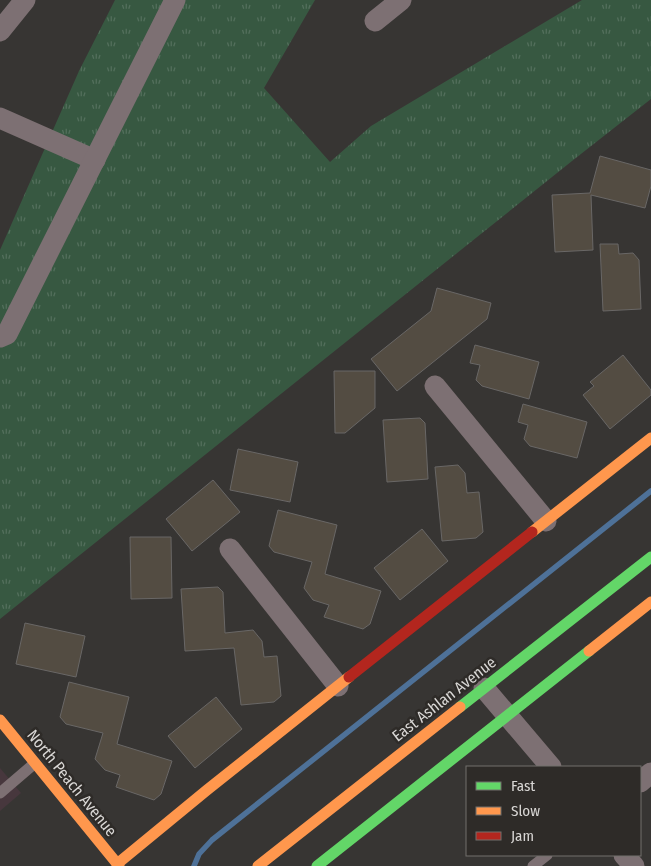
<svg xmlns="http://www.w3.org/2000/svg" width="651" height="866" viewBox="0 0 651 866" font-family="'Fira Sans Condensed',sans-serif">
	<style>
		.commercial { fill: #47373d }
		.grass { fill: url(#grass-tufts) }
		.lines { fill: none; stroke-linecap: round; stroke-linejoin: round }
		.stream { stroke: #4e7198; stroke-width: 5.5 }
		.building { fill: #534c42; stroke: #696766 }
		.lane { stroke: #7d7073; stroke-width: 11 }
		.street { stroke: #7d7073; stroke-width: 21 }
		.fast { stroke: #63d668; stroke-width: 11 }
		.slow { stroke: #ff974d; stroke-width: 11 }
		.jam { stroke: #b3261e; stroke-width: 11 }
		.labels { text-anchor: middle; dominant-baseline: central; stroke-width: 5; stroke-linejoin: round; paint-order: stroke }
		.street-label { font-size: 16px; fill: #d9d7d5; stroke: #2e2b28 }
	</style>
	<defs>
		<pattern id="grass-tufts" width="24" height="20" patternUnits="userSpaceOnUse" patternTransform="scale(1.25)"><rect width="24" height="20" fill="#375841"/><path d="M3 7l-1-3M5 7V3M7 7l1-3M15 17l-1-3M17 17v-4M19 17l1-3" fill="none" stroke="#536f5c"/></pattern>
	</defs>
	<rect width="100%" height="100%" fill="#373533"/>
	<polygon class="commercial" points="0,768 21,793 0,811"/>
	<polygon class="grass" points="115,0 315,0 264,88 330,162 371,126 582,0 651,0 651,99 572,161 0,619 0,250 79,71"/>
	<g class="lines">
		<polyline class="stream" points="194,866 199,854 212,840 651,491"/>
	</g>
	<g class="building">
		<polygon points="600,156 651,170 651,186 645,208 591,195 593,250 555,252 552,195 590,193"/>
		<polygon points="600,244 618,244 619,254 633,253 639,260 641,309 603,311"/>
		<polygon points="437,288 491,303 487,319 397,391 371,359 431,311"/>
		<polygon points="475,345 539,362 529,399 482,386 476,380 480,365 470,363"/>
		<polygon points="623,355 651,390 651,395 610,429 583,395 594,386 590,382"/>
		<polygon points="334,371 375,371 375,408 345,433 335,433"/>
		<polygon points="523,404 587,422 577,458 530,446 524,439 528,425 518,422"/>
		<polygon points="420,418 425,423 428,479 387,482 383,420"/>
		<polygon points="238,449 298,462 290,502 230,490"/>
		<polygon points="458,465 465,473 467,493 479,492 483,532 476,538 442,541 435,467"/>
		<polygon points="213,480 240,512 192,551 166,519"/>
		<polygon points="278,510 337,525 325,574 381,591 370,624 363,629 324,617 329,605 313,600 304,588 312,562 274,552 269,546"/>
		<polygon points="422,529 448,561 400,600 374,568"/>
		<polygon points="130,537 171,537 172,598 131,599"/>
		<polygon points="218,587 223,592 225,633 253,630 262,641 264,657 277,656 281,696 274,702 241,705 234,648 185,651 181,589"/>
		<polygon points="25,623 85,636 76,677 16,664"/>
		<polygon points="69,682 129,697 117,744 172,761 161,794 154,800 116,787 120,775 105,770 95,759 103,733 66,724 60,717"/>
		<polygon points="216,697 242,729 195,768 168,736"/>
	</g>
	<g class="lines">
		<g class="lane">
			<polyline points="0,793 35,763"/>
			<polyline points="533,866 547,855"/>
		</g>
		<g class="street">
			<polyline points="375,21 401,0"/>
			<polyline points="0,31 25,0"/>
			<polyline points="0,118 95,160"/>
			<polyline points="0,337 7,334 175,0"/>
			<polyline points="435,386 546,521"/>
			<polyline points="230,549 338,686"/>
			<polyline points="484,688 551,767"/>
			<polyline points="640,782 651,773"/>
			<polyline points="624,855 634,866"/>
		</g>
		<g class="fast">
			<polyline points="460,707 651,557"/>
			<polyline points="317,866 589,651"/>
		</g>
		<g class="slow">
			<polyline points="532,532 651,438"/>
			<polyline points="589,651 651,602"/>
			<polyline points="0,720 119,866"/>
			<polyline points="117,864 207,790 349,677"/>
			<polyline points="258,866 460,707"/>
		</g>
		<polyline class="jam" points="349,677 532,532"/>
	</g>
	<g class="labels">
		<g class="street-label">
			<text transform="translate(444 699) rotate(-38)">East Ashlan Avenue</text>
			<text transform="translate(72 783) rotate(51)">North Peach Avenue</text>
		</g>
	</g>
	<rect x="466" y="766" width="175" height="90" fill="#2e2b28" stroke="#72706d"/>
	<rect x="476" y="782" width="25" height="8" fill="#63d668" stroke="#72706d"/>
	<text x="511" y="791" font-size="15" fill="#d9d7d5">Fast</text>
	<rect x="476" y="807" width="25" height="8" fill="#ff974d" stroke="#72706d"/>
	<text x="511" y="816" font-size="15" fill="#d9d7d5">Slow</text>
	<rect x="476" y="832" width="25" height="8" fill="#b3261e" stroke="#72706d"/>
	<text x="511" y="841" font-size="15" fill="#d9d7d5">Jam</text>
</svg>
